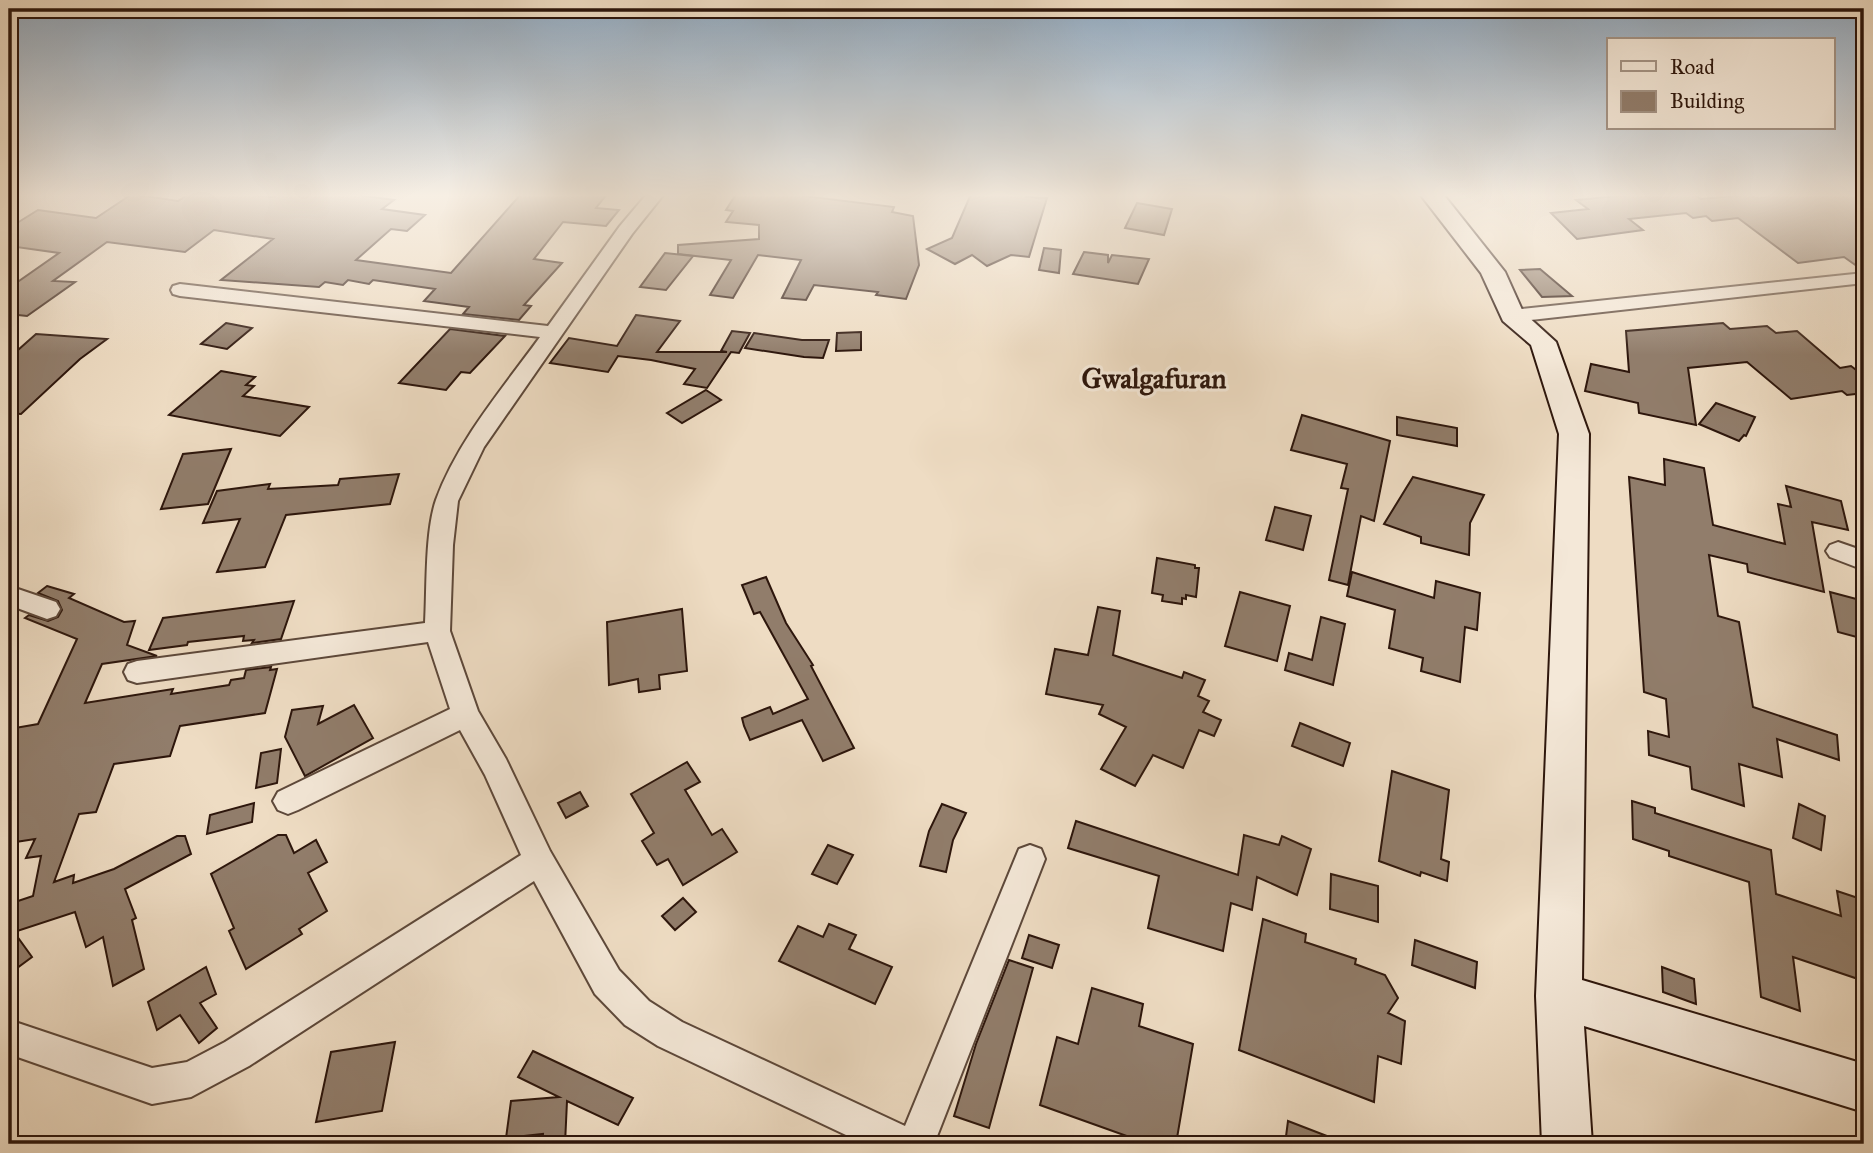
<svg xmlns="http://www.w3.org/2000/svg" width="1873" height="1153" viewBox="0 0 1873 1153" font-family="'IM FELL Great Primer',serif">
	<style>
		.building { fill: #917d6b; stroke: #2d160c; stroke-width: 2 }
		.lines { fill: none; stroke-linecap: round; stroke-linejoin: round }
		.street-casing { stroke: #5d483a; stroke-width: 4 }
		.secondary-casing { stroke: #2d160c; stroke-width: 4 }
		.street { fill: #f4e8d8; fill-rule: evenodd }
		.secondary { fill: #f4e8d8; fill-rule: evenodd }
		.labels { text-anchor: middle; dominant-baseline: central; stroke-width: 6; stroke-linejoin: round; paint-order: stroke }
		.quarter-label { font-size: 28px; font-weight: bold; fill: #2d160c; stroke: #f4e8d8 }
	</style>
	<rect width="100%" height="100%" fill="#eedcc3"/>
	<filter id="stains"><feTurbulence type="fractalNoise" baseFrequency=".00286" numOctaves="4"/><feColorMatrix values="0 0 0 0 .2 0 0 0 0 .09 0 0 0 0 .02 0 0 0 .5 -.17"/></filter>
	<radialGradient id="worn" r=".72"><stop offset=".6" stop-color="#630" stop-opacity="0"/><stop offset="1" stop-color="#630" stop-opacity=".3"/></radialGradient>
	<g class="building">
		<polygon points="132,194 178,201 189,194 247,194 272,197 276,194 351,194 394,200 382,209 425,215 407,231 391,229 356,260 451,273 521,194 607,194 596,208 619,210 606,226 563,222 534,259 562,263 524,305 531,306 519,320 463,314 469,307 424,301 435,289 373,280 369,284 348,280 343,285 325,282 319,287 221,280 273,239 214,230 185,252 107,242 53,281 75,282 27,316 9,314 9,288 59,253 9,246 9,228 38,210 96,218"/>
		<polygon points="736,194 805,194 804,196 894,207 892,212 913,216 919,265 906,299 876,295 878,292 814,285 806,300 782,298 801,260 758,255 733,298 710,295 731,260 678,254 678,245 759,239 759,225 726,222 733,211 726,210"/>
		<polygon points="971,194 1027,194 1026,197 1047,198 1029,257 1011,255 987,266 972,255 955,264 927,249 952,238"/>
		<polygon points="1637,194 1694,194 1701,199 1755,194 1864,194 1864,271 1844,257 1798,263 1738,218 1712,221 1706,216 1693,218 1686,213 1629,219 1643,230 1577,239 1551,213 1588,209 1576,200"/>
		<polygon points="1137,203 1172,209 1164,235 1125,228"/>
		<polygon points="1044,248 1061,250 1059,273 1039,270"/>
		<polygon points="1084,252 1108,255 1108,263 1112,255 1149,259 1138,284 1073,274"/>
		<polygon points="665,253 693,256 666,290 640,287"/>
		<polygon points="1540,269 1572,296 1542,297 1520,270"/>
		<polygon points="636,315 680,321 657,352 727,352 721,351 732,331 750,333 739,353 731,352 707,388 684,384 695,369 651,360 618,356 608,372 550,363 569,338 617,346"/>
		<polygon points="226,323 252,328 227,349 201,344"/>
		<polygon points="1723,323 1730,329 1767,326 1776,333 1797,331 1840,368 1851,366 1864,376 1864,393 1847,395 1842,391 1791,399 1747,362 1688,368 1696,425 1639,413 1638,403 1585,391 1591,364 1629,372 1626,331"/>
		<polygon points="450,329 505,336 470,373 461,372 446,390 399,383"/>
		<polygon points="861,332 861,350 836,351 837,333"/>
		<polygon points="754,333 802,340 829,340 823,358 804,357 745,348"/>
		<polygon points="36,334 107,339 80,359 21,414 9,413 9,358"/>
		<polygon points="221,371 255,377 246,385 254,386 243,396 309,407 280,436 169,415"/>
		<polygon points="706,390 721,400 682,423 667,413"/>
		<polygon points="1716,403 1755,417 1746,436 1744,435 1739,441 1699,424"/>
		<polygon points="1302,415 1390,441 1374,521 1361,516 1348,585 1329,580 1348,489 1341,488 1347,464 1291,450"/>
		<polygon points="1397,417 1457,428 1457,446 1397,435"/>
		<polygon points="231,449 208,504 161,509 183,454"/>
		<polygon points="1664,459 1704,468 1713,525 1785,544 1778,504 1791,507 1786,486 1841,501 1848,530 1812,522 1824,592 1748,572 1747,564 1709,555 1718,616 1739,622 1753,707 1837,735 1839,760 1777,739 1782,777 1739,764 1744,806 1692,789 1690,767 1649,755 1648,731 1669,737 1666,699 1644,692 1629,477 1665,485"/>
		<polygon points="399,474 390,504 286,515 265,567 217,572 240,519 203,523 217,491 270,484 268,489 338,485 340,479"/>
		<polygon points="1413,477 1484,495 1470,523 1469,555 1421,543 1421,537 1384,524"/>
		<polygon points="1275,507 1311,516 1303,550 1266,540"/>
		<polygon points="1157,558 1195,565 1195,568 1199,568 1196,597 1186,595 1186,599 1182,598 1182,604 1162,601 1163,595 1152,593"/>
		<polygon points="1352,572 1434,598 1436,581 1480,593 1477,630 1465,627 1460,682 1421,671 1423,658 1389,648 1395,610 1347,596"/>
		<polygon points="766,577 786,623 813,665 811,666 854,748 823,761 802,720 750,740 744,726 742,718 770,707 773,714 808,699 760,612 754,614 742,585"/>
		<polygon points="47,586 74,594 69,598 124,622 135,621 127,645 157,656 102,664 85,703 173,689 171,694 229,685 231,680 244,678 246,670 271,667 270,670 277,669 265,713 180,726 170,756 114,764 96,812 79,814 54,882 74,875 73,883 114,869 177,836 185,836 191,854 125,889 136,918 132,920 144,969 113,986 103,937 86,947 75,912 14,932 32,957 9,974 9,904 33,896 41,856 26,858 35,839 9,843 9,729 38,724 77,639 25,618 29,615 48,621 58,617 62,610 58,601 38,593"/>
		<polygon points="1240,592 1290,606 1277,661 1225,646"/>
		<polygon points="1830,592 1864,601 1864,639 1838,632"/>
		<polygon points="294,601 281,639 252,643 254,640 243,641 244,636 188,642 187,645 149,650 163,618"/>
		<polygon points="1098,607 1120,611 1113,655 1182,678 1184,672 1205,680 1198,696 1209,701 1203,712 1221,720 1214,736 1199,730 1183,768 1153,755 1135,786 1101,769 1126,727 1099,714 1103,705 1046,694 1055,649 1088,655"/>
		<polygon points="682,609 687,671 659,675 660,689 639,692 638,679 609,685 607,622"/>
		<polygon points="1321,617 1345,624 1333,685 1285,670 1289,653 1312,660"/>
		<polygon points="354,705 373,738 305,776 285,737 292,710 323,706 318,724"/>
		<polygon points="1300,723 1350,743 1343,766 1292,746"/>
		<polygon points="281,749 277,783 256,788 261,753"/>
		<polygon points="687,762 700,782 685,790 712,835 722,829 737,852 683,885 668,859 657,865 642,841 654,833 631,794"/>
		<polygon points="1392,771 1449,790 1441,859 1449,862 1447,881 1421,872 1420,876 1379,861"/>
		<polygon points="580,792 588,806 566,818 558,803"/>
		<polygon points="1632,801 1655,808 1655,813 1771,850 1776,894 1841,916 1837,891 1864,900 1864,981 1793,957 1800,1011 1761,997 1749,882 1669,856 1669,851 1633,839"/>
		<polygon points="254,803 252,822 207,834 210,815"/>
		<polygon points="942,804 966,813 953,840 946,872 920,866 929,831"/>
		<polygon points="1799,804 1825,816 1821,850 1793,838"/>
		<polygon points="1076,821 1238,875 1244,835 1279,845 1282,836 1311,849 1297,895 1257,877 1252,910 1231,903 1223,951 1148,928 1159,876 1068,848"/>
		<polygon points="278,835 286,835 294,853 316,840 327,862 308,873 327,911 299,929 302,934 246,969 229,931 234,928 211,874"/>
		<polygon points="828,845 853,855 837,884 812,874"/>
		<polygon points="1331,874 1378,886 1378,922 1330,909"/>
		<polygon points="683,898 696,912 675,930 662,916"/>
		<polygon points="1263,919 1306,934 1305,942 1356,959 1355,964 1385,975 1398,998 1388,1013 1405,1021 1401,1064 1378,1056 1374,1102 1239,1050"/>
		<polygon points="829,924 856,935 849,949 892,967 875,1004 779,961 798,926 823,937"/>
		<polygon points="1029,935 1059,945 1052,968 1022,958"/>
		<polygon points="1415,940 1477,962 1475,988 1412,965"/>
		<polygon points="1009,960 1033,968 989,1128 954,1116 976,1044"/>
		<polygon points="206,967 216,994 200,1003 217,1028 199,1043 180,1015 157,1030 148,1002"/>
		<polygon points="1662,967 1694,979 1696,1004 1663,992"/>
		<polygon points="1092,988 1143,1004 1139,1026 1193,1044 1176,1144 1149,1144 1040,1105 1057,1037 1078,1044"/>
		<polygon points="395,1042 382,1111 316,1122 331,1052"/>
		<polygon points="533,1051 633,1098 618,1125 567,1101 565,1144 542,1144 543,1134 506,1138 511,1101 559,1097 518,1077"/>
		<polygon points="1288,1121 1345,1143 1345,1144 1285,1144"/>
	</g>
	<g class="lines">
		<g class="street-casing">
			<g id="street">
				<path d="M647,194h17l-32,40 -148,213 -26,54 -5,44 -3,86 28,80 28,48 44,92 69,119 30,31 33,21 223,104 114,-277 11,-4 11,4 4,10 -111,285h-69l-207,-98 -33,-21 -30,-31 -61,-113 -285,185 -58,31 -39,7 -143,-50v-34l143,48 35,-6 38,-20 296,-187 -36,-80 -25,-45 -162,80 -10,4 -10,-4 -5,-9 5,-9 172,-83 -22,-67 -291,41 -9,-3 -4,-8 4,-8 9,-3 288,-38c2,-36 0,-91 11,-123 22,-60 67,-112 104,-163l-360,-41 -7,-2 -2,-4 2,-4 7,-2 368,42 72,-100z"/>
				<polygon points="1864,273 1864,283 1512,322 1502,316 1512,310"/>
				<polygon points="1838,542 1864,551 1864,570 1830,557 1826,551 1830,545"/>
				<polygon points="9,586 56,602 60,609 56,616 47,619 9,605"/>
			</g>
		</g>
		<g class="secondary-casing">
			<polygon id="secondary" points="1420,194 1443,194 1505,272 1523,312 1556,342 1589,434 1582,980 1864,1064 1864,1112 1584,1026 1592,1144 1542,1144 1536,996 1559,434 1531,345 1503,321 1481,273"/>
		</g>
		<use href="#street" class="street"/>
		<use href="#secondary" class="secondary"/>
	</g>
	<linearGradient id="sky" x2="0" y2="1"><stop stop-color="#90a9c0"/><stop offset="0.55" stop-color="#f7efe4"/><stop offset="1" stop-color="#f7efe4" stop-opacity="0"/></linearGradient>
	<rect width="1873" height="355" fill="url(#sky)"/>
	<g class="labels">
		<g class="quarter-label">
			<text x="1154" y="378">Gwalgafuran</text>
		</g>
	</g>
	<rect width="1873" height="1153" fill="none" stroke="#eedcc3" stroke-width="35"/>
	<rect x="10" y="10" width="1852" height="1132" fill="none" stroke="#2d160c" stroke-width="3.5"/>
	<rect x="18" y="18" width="1838" height="1118" fill="none" stroke="#2d160c" stroke-width="2"/>
	<rect x="1607" y="38" width="228" height="91" fill="#f4e8d8" stroke="#a49486" stroke-width="2"/>
	<rect x="1621" y="61" width="35" height="10" fill="#f4e8d8" stroke="#a49486" stroke-width="2"/>
	<text x="1670" y="74" font-size="21" fill="#2d160c">Road</text>
	<rect x="1621" y="91" width="35" height="21" fill="#917d6b" stroke="#a49486" stroke-width="2"/>
	<text x="1670" y="108" font-size="21" fill="#2d160c">Building</text>
	<rect width="100%" height="100%" filter="url(#stains)"/>
	<rect width="100%" height="100%" fill="url(#worn)"/>
</svg>
